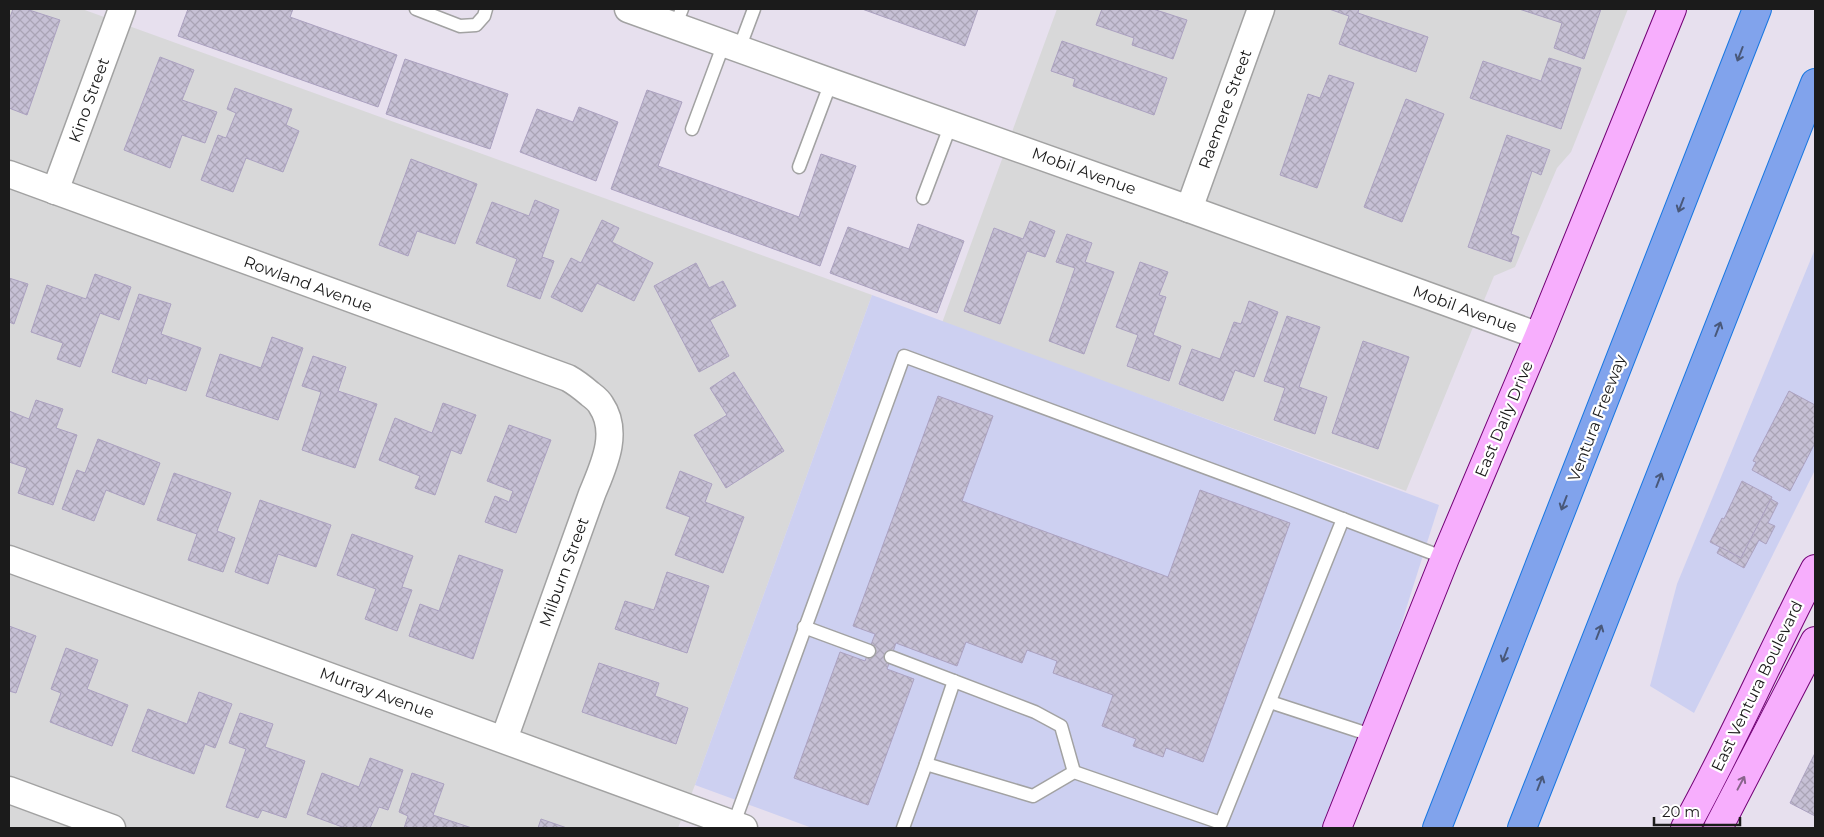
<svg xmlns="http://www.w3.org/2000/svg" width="1824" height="837" viewBox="0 0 1824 837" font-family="Montserrat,sans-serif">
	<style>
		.residential { fill: #d8d8d9 }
		.commercial { fill: #cdd0f1 }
		.building { fill: url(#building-cross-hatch); stroke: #aba1c0 }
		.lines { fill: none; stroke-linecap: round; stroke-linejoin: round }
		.service-casing { stroke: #a2a2a2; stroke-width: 15 }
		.minor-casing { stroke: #a2a2a2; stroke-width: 29 }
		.secondary-casing { stroke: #720075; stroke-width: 30 }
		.motorway-casing { stroke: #1877e1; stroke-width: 30 }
		.service { stroke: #fff; stroke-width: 12 }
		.minor { stroke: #fff; stroke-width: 26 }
		.secondary { stroke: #f7aefd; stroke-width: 28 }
		.motorway { stroke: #81a3ec; stroke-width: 28 }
		.oneway { stroke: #495879 }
		.oneway2 { stroke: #89648c }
		.labels { text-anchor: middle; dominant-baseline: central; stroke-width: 4.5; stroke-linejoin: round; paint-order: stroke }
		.street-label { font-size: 16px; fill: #1b1b1b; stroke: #fff }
	</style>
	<defs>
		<pattern id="building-cross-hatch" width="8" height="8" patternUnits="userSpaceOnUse" patternTransform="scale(1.25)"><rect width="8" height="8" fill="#c6c0d5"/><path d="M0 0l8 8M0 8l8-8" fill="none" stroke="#aaa4b6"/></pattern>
	</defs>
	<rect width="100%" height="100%" fill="#e7e0ee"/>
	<g class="residential">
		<polygon points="9,9 82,9 872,295 695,785 678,828 9,828"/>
		<polygon points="1057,9 1628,9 1571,152 1557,168 1515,267 1494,276 1406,491 942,323"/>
	</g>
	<g class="commercial">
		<polygon points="1815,249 1815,470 1694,713 1650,686 1677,584"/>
		<polygon points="872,295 1439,505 1374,710 1325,828 812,828 695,785"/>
	</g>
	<g class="building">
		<polygon points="13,9 26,9 60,20 27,115 9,108 9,20"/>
		<polygon points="188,9 293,9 290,17 397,55 378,107 178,36"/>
		<polygon points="862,9 978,9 965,46"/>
		<polygon points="1102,9 1153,9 1187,20 1173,59 1132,45 1134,38 1096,25"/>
		<polygon points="1329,9 1359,9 1358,13 1428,37 1416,72 1339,44 1349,16"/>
		<polygon points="1519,9 1601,9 1584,59 1554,48 1562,23"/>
		<polygon points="1062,41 1167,78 1154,115 1073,86 1075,79 1051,71"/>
		<polygon points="160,57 194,70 182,100 217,112 205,143 182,135 170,168 124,150"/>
		<polygon points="1549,58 1581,68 1561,129 1470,98 1483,61 1541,81"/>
		<polygon points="405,59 508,94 490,149 386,114"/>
		<polygon points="1329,75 1354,83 1317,188 1280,175 1308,94 1320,98"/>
		<polygon points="235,88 292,109 286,125 299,131 283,172 246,158 233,192 201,180 218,135 226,138 236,113 227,109"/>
		<polygon points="647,90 682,102 658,166 799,217 821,154 856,166 820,266 611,189"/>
		<polygon points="1406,99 1444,114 1402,222 1364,207"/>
		<polygon points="579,107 618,122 596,181 520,152 537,109 573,122"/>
		<polygon points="1507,135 1550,150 1541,175 1532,171 1511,234 1519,237 1511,262 1468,247"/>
		<polygon points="411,159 477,184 455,244 417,231 408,256 379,245"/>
		<polygon points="535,200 559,210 542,257 554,261 540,299 507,286 517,259 476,243 492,202 529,216"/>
		<polygon points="602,220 619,228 612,242 653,263 634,301 597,283 582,312 551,297 571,258 581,263"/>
		<polygon points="1030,221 1055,231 1045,257 1027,251 1000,324 964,311 994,228 1023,239"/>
		<polygon points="918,224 964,241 937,313 830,273 848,227 909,249"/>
		<polygon points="1067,234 1092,243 1085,262 1114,272 1084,354 1049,341 1075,268 1056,262"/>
		<polygon points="1140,262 1168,272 1159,295 1166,297 1153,335 1181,346 1169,381 1127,366 1138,335 1116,327"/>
		<polygon points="696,263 709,288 723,281 736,306 710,320 729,356 699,372 654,286"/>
		<polygon points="95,274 131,287 119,320 100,313 80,367 57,359 63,343 31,332 47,285 86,299"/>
		<polygon points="9,278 28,284 14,324 9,322"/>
		<polygon points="139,294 171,304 161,334 201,348 186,391 148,378 146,384 112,372"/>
		<polygon points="1249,301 1278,312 1254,377 1235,370 1223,401 1179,384 1192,349 1220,359 1234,322 1241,324"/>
		<polygon points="1287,316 1320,327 1299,387 1327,397 1315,434 1274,420 1285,388 1264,381"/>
		<polygon points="272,337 303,348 278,420 206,396 220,354 261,368"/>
		<polygon points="1363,341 1409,357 1378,449 1332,433"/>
		<polygon points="313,356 346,367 338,391 377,404 355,468 302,450 321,392 302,386"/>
		<polygon points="734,372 784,451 726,488 694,435 727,415 710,388"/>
		<polygon points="1789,391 1815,405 1815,443 1790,491 1752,470 1756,462 1753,461"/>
		<polygon points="938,396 993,416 962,501 1168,577 1200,490 1290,523 1203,762 1166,748 1163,757 1133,746 1136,739 1102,726 1113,695 1053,673 1057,661 1027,650 1022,663 966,642 957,666 896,643 887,669 914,679 868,805 794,778 840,652 865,661 875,634 853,626"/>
		<polygon points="36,400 63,409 56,428 77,435 53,505 18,493 27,468 9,462 9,411 29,419"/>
		<polygon points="443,403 476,415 461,454 451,450 435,495 415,488 420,476 379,460 395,418 432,433"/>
		<polygon points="509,425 551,440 516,533 485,522 495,496 509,502 513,491 487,481"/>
		<polygon points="98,439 160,463 144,505 106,490 94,521 62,509 77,470 85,473"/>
		<polygon points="680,471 712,484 705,502 744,517 723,573 675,555 690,517 666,508"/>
		<polygon points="174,473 231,493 217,531 235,538 223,572 188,560 197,534 157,520"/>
		<polygon points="1742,481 1772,497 1741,558 1710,542 1722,518 1724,519"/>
		<polygon points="1771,499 1778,503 1768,523 1775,526 1766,544 1759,540 1744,568 1717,553 1720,547 1741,558"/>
		<polygon points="260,500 331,525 316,567 278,554 268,584 235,572"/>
		<polygon points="352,534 413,556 402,587 412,590 397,631 365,619 376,589 337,575"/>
		<polygon points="459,555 503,570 473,659 409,636 420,604 439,611"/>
		<polygon points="667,572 709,586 687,653 615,629 625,601 654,610"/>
		<polygon points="9,626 36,636 16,693 9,691"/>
		<polygon points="66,648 98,660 87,689 128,705 112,746 50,722 61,693 51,689"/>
		<polygon points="599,663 659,683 655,696 688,708 676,744 582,712"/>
		<polygon points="199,692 232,704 215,748 205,744 194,774 132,751 148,709 187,724"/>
		<polygon points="240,713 273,724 265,747 305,761 286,818 262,810 258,818 226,807 246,749 229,743"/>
		<polygon points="1815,753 1815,816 1790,803"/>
		<polygon points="370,758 403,770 388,810 379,807 370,828 345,828 307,814 322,773 359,787"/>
		<polygon points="412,773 444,784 433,815 472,828 404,828 408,816 399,812"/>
		<polygon points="541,819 567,828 538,828"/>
	</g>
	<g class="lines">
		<g class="service-casing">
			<g id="service">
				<polyline points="416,9 460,26 476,25 484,16 486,9"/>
				<polyline points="675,26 682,9"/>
				<polyline points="739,49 754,9"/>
				<polyline points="692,129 724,43"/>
				<polyline points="799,167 831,82"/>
				<polyline points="923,198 951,124"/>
				<polyline points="804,627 869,651"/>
				<polyline points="891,657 1035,712 1061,726 1074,772"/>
				<polyline points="1270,702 1374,736"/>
				<polyline points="926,764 954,681"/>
				<polyline points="733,826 904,356 1293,500 1445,558"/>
				<polyline points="903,828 926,764 1033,796 1074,772 1221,823 1343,519"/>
			</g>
		</g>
		<g class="minor-casing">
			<g id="minor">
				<polyline points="628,9 831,82 1189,209 1539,336"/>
				<path d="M9,174l559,204c9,5 15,10 22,16 4,3 9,7 11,11 19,28 2,62 -9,89l-88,245"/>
				<polyline points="55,191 122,9"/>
				<polyline points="1189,209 1261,9"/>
				<polyline points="9,559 744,828"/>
				<polyline points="9,790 112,828"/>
			</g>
		</g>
		<g class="secondary-casing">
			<g id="secondary">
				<polyline points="1337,828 1445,558 1539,336 1672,9"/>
				<path d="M1685,828c47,-84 85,-173 130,-259"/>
				<polyline points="1718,828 1815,641"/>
			</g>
		</g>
		<g class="motorway-casing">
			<g id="motorway">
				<polyline points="1437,828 1757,9"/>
				<polyline points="1522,828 1815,83"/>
			</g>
		</g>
		<use href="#service" class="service"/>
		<use href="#minor" class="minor"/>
		<use href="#secondary" class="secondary"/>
		<use href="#motorway" class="motorway"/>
	</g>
	<defs><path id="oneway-shaft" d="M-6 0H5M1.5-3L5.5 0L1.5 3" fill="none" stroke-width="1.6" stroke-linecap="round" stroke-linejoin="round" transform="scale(1.25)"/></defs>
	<g class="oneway">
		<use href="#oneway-shaft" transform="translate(1740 54) rotate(111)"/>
		<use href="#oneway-shaft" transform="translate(1681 205) rotate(111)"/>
		<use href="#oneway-shaft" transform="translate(1718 329) rotate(-69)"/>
		<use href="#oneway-shaft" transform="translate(1659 480) rotate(-69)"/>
		<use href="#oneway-shaft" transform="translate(1564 503) rotate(111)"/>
		<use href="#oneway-shaft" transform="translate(1599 632) rotate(-69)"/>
		<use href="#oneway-shaft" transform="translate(1505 655) rotate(111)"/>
		<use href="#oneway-shaft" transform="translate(1540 783) rotate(-69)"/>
	</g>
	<use class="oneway2" href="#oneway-shaft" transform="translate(1741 783) rotate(-62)"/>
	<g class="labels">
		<g class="street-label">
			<text transform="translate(89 100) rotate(-70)">Kino Street</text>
			<text transform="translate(1225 109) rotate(-70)">Raemere Street</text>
			<text transform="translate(1084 171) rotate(20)">Mobil Avenue</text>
			<text transform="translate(308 284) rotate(20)">Rowland Avenue</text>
			<text transform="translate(1465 309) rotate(20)">Mobil Avenue</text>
			<text transform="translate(1597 418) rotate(-69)">Ventura Freeway</text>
			<text transform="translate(1504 419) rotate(-67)">East Daily Drive</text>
			<text transform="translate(564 572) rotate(-70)">Milburn Street</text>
			<text transform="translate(1757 686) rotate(-64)">East Ventura Boulevard</text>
			<text transform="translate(377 693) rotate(20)">Murray Avenue</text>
		</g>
	</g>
	<rect width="1824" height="837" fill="none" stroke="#1b1b1b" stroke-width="20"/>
	<path d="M1654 817v8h86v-8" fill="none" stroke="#1b1b1b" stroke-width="2.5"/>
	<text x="1662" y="817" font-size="15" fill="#1b1b1b" stroke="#ffffff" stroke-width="4" paint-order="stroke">20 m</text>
</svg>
